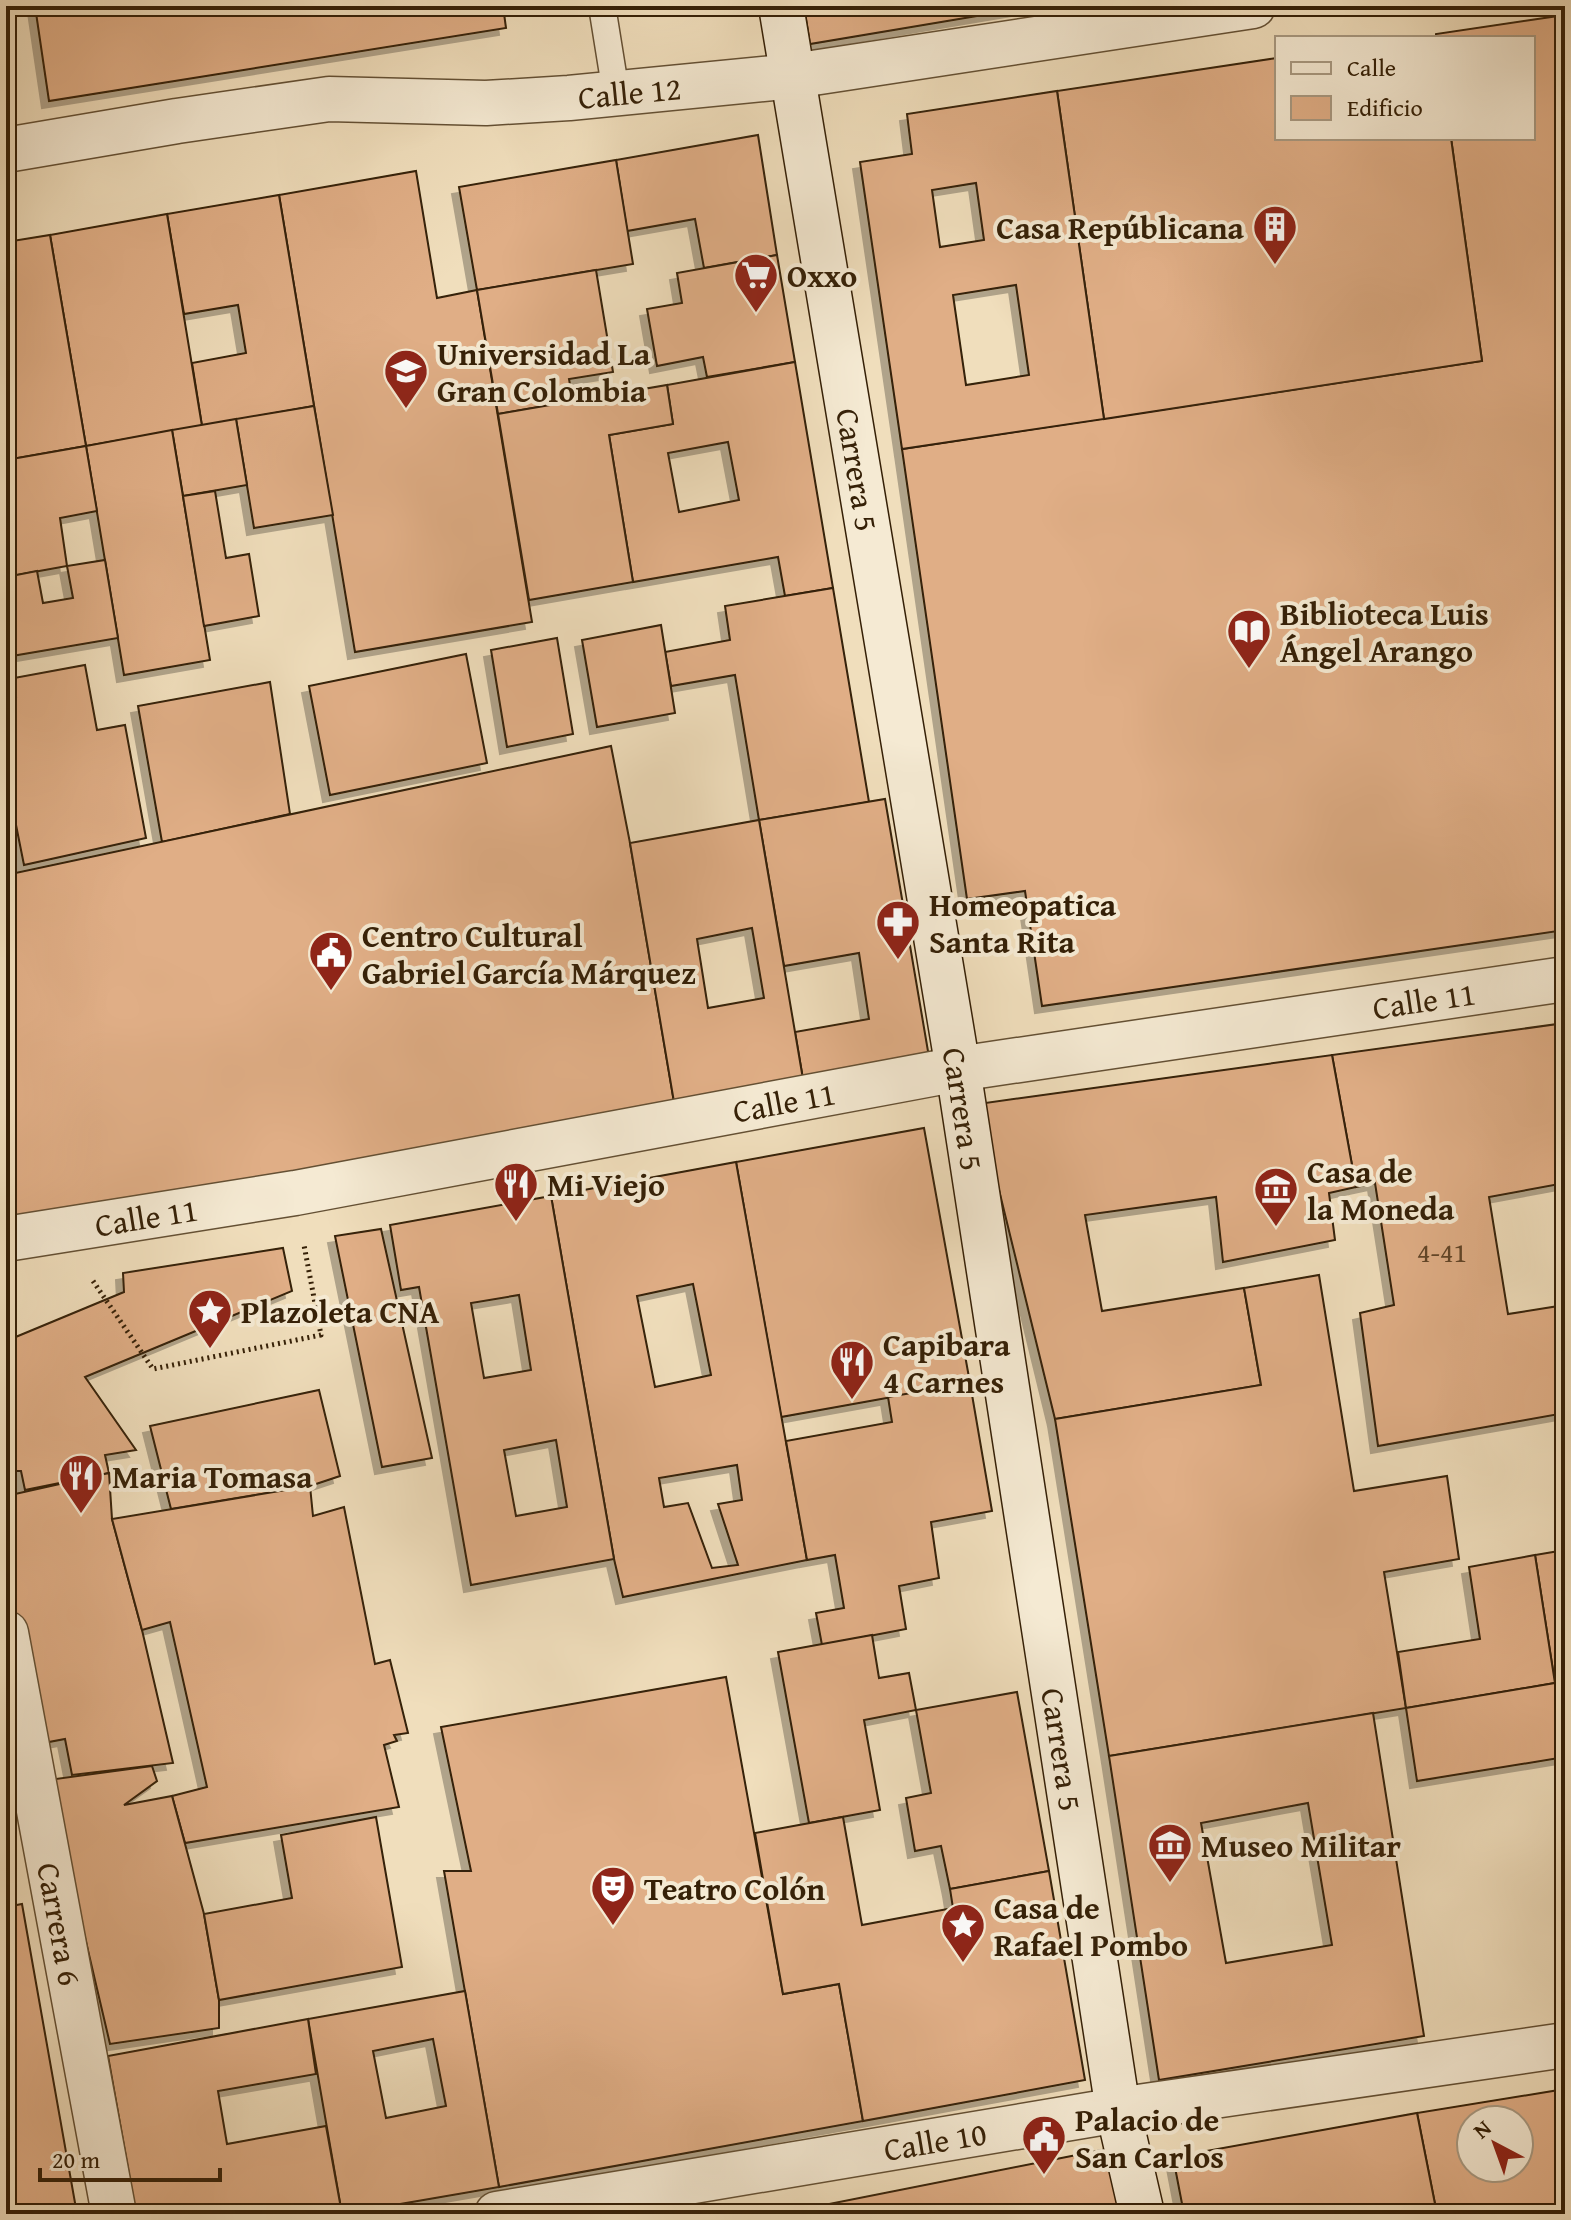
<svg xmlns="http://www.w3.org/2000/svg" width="1571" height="2220" viewBox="0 0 1571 2220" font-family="'Gentium Book Plus',serif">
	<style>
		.building { fill: #e0ae86; stroke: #352007; stroke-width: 2; fill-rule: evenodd; filter: url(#shadow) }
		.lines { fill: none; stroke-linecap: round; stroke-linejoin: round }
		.lane-casing { stroke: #645034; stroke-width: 29 }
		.street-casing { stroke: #645034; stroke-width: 47 }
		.secondary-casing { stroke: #352007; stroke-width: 47 }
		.path { stroke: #352007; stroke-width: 5; stroke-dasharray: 2 4; stroke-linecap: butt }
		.lane { stroke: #f5ead3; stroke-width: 26 }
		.street { stroke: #f5ead3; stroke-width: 44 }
		.secondary { stroke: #f5ead3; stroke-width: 44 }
		.labels { text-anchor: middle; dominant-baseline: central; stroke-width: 8; stroke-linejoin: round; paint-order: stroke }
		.number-label { font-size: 28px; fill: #604427 }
		.street-label { font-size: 32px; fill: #352007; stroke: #f5ead3 }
		.poi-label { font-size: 32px; font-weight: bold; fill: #352007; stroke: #f5ead3; text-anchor: start }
	</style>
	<defs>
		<filter id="shadow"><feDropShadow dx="-7" dy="7" stdDeviation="0" flood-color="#0004"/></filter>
	</defs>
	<rect width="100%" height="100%" fill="#f0debc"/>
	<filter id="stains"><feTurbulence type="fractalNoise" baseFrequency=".0025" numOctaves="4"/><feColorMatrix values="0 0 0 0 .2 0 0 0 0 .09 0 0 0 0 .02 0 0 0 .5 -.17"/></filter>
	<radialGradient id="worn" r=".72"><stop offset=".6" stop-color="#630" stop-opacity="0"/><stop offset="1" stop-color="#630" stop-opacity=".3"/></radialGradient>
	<g class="building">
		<polygon points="35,6 503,6 506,28 49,101"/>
		<polygon points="804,6 1037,6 810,44"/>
		<polygon points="1565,15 1565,930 1042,1006 1025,891 967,899 902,449 1482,361 1451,138 1533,138 1533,38 1436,38 1436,34"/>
		<polygon points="1277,58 1277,138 1451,138 1482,361 1104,419 1057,91"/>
		<path d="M1057,91l47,328 -202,30 -42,-287 52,-8 -5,-40zM976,183l8,57 -44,7 -8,-57zM1016,285l13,90 -63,10 -13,-90z"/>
		<polygon points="758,135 777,255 704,268 695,219 627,231 616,160"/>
		<polygon points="616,160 633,264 477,290 459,187"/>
		<polygon points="416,171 437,298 477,290 532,622 355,652 279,195"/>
		<polygon points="279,195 314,406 202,426 192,363 246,353 238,305 184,314 167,214"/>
		<polygon points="167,214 202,426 86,446 50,235"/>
		<polygon points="50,235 86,446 6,460 6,242"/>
		<polygon points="777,255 795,362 707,377 703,357 657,366 647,309 682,303 677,273"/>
		<polygon points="596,270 613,372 569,379 573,401 498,414 477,290"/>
		<path d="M795,362l38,226 -48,8 -7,-39 -145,25 -24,-147 64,-11 -6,-39zM728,442l11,58 -60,12 -11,-59z"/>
		<polygon points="667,385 673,424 609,435 633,582 529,600 498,414"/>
		<polygon points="314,406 333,515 254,528 236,419"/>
		<polygon points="236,419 247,485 183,496 172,430"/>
		<polygon points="172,430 210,660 124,675 86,446"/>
		<polygon points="86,446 97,511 60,518 67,566 6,577 6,460"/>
		<polygon points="215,491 226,558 249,554 259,616 204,626 183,496"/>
		<polygon points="105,560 118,638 6,657 6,577 37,571 43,603 73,598 67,566"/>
		<polygon points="833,588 869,802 759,820 735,675 671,686 665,652 730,640 725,606"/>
		<polygon points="661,625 675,713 597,727 582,640"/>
		<polygon points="557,638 573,734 507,747 491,650"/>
		<polygon points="466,654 487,763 330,795 309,686"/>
		<polygon points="85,665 97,730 125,725 146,838 24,865 6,775 6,699 16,697 14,678"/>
		<polygon points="270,682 290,814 162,842 138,706"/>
		<polygon points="611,746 630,843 675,1108 19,1218 6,1212 6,875"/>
		<polygon points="885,799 930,1063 804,1085 795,1032 869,1019 859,953 784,966 759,820"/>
		<path d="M759,820l45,265 -129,23 -45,-265zM752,928l12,70 -56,10 -11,-69z"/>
		<polygon points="1565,1023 1565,1183 1489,1197 1508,1314 1565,1305 1565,1413 1378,1446 1360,1313 1394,1305 1375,1183 1356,1187 1332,1055"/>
		<polygon points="1332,1055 1356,1187 1329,1193 1335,1240 1223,1262 1216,1197 1085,1215 1102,1311 1244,1288 1261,1385 1055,1419 978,1104"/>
		<polygon points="924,1128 970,1383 781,1417 736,1162"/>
		<path d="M736,1162l71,398 -184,37 -9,-38 -63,-363zM693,1284l18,91 -56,12 -18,-91zM737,1465l5,35 -24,4 20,61 -26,3 -24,-65 -24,4 -5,-29z"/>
		<path d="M551,1196l63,363 -143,26 -52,-298 -18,3 -11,-65zM519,1295l12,75 -47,8 -13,-75zM556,1440l11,67 -51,9 -12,-66z"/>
		<polygon points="381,1229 432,1458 382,1467 335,1236"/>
		<polygon points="283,1248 292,1291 85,1377 136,1450 105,1455 109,1473 25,1490 21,1471 16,1471 6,1427 6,1341 124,1292 123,1273"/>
		<polygon points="1319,1275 1354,1491 1447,1476 1459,1559 1384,1572 1406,1708 1109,1756 1055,1419 1261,1385 1244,1288"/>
		<polygon points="970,1383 992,1511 931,1522 939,1578 899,1586 906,1629 822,1645 816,1613 844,1608 835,1555 807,1560 786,1441 892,1422 888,1397"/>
		<polygon points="319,1390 340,1476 310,1486 171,1509 150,1426"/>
		<polygon points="109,1473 112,1519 142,1630 173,1763 72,1775 65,1739 33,1745 6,1596 6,1496"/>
		<polygon points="310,1486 313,1516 344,1507 375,1664 390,1660 408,1733 394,1735 397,1741 384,1745 399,1807 185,1843 172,1796 207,1787 170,1622 142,1630 112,1519"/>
		<polygon points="1565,1550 1565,1748 1535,1555"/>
		<polygon points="1535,1555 1555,1683 1406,1708 1398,1652 1480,1639 1469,1567"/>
		<polygon points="872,1635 879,1678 909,1673 916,1710 864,1720 880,1810 809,1823 778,1652"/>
		<polygon points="726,1677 783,1994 839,1984 863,2121 499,2187 444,1871 471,1871 441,1727"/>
		<polygon points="1555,1683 1565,1757 1417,1781 1406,1708"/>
		<polygon points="1017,1692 1049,1871 950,1889 941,1846 915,1851 906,1798 931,1793 916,1710"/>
		<path d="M1373,1713l51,323 -265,44 -50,-324zM1308,1803l24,142 -106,18 -25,-140z"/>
		<polygon points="152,1766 157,1781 124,1805 172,1796 204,1914 219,2000 219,2028 110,2044 48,1780"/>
		<polygon points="376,1817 402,1967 219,2000 204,1914 292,1898 281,1835"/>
		<polygon points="843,1817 862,1925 953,1908 950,1889 1049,1871 1085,2080 863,2121 839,1984 783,1994 755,1833"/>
		<polygon points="22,1904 77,2214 6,2214 6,1907"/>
		<path d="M465,1991l34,196 -157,27 -34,-195zM433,2039l13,67 -60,12 -13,-67z"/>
		<polygon points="308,2019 316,2074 218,2091 227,2144 326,2126 342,2214 136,2214 108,2056"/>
		<path d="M1565,2089v125l-3,-2 -9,2h-116l-20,-101zM1471,2120h48v48h-48z"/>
		<polygon points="1417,2113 1437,2214 1184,2214 1173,2157"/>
		<polygon points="1112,2148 1124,2214 831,2214 829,2204"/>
	</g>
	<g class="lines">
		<g class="lane-casing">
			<polyline id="lane" points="602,6 616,93"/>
		</g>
		<g class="street-casing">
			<g id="street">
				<path id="s1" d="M6,150l171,-29 152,-22 157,4 83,-5 224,-22 460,-70"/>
				<path id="s2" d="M6,1239l289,-46 663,-124 607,-90"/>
				<path id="s3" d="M6,1633l108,581"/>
				<path id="s4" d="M497,2214l621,-104 447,-65"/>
			</g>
		</g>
		<g class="secondary-casing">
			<g id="secondary">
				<path id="s5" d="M781,6l177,1063 160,1041 24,104"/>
			</g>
		</g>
		<polyline class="path" points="93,1281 153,1369 321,1335 304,1245"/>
		<use href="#lane" class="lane"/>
		<use href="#street" class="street"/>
		<use href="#secondary" class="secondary"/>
	</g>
	<defs>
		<g id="building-pin" transform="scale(2.3)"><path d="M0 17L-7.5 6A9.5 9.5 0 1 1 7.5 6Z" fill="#8f2418" stroke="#f5ead3"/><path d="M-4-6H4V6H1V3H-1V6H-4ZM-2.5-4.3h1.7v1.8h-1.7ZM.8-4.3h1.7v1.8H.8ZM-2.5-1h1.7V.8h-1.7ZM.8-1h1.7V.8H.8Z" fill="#fff"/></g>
		<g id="supermarket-pin" transform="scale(2.3)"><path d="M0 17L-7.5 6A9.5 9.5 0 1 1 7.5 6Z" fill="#8f2418" stroke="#f5ead3"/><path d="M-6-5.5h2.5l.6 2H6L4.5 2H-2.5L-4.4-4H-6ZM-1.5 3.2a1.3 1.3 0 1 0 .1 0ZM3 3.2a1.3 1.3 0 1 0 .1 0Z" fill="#fff"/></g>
		<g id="university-pin" transform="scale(2.3)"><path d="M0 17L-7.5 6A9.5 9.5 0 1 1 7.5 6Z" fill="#8f2418" stroke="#f5ead3"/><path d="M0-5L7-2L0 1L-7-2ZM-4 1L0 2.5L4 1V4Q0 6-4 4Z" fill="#fff"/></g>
		<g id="library-pin" transform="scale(2.3)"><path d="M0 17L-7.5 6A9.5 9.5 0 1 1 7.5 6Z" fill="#8f2418" stroke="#f5ead3"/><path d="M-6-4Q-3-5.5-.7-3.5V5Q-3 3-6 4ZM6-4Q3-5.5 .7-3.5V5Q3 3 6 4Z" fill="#fff"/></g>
		<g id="pharmacy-pin" transform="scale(2.3)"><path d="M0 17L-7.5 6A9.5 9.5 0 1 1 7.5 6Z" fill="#8f2418" stroke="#f5ead3"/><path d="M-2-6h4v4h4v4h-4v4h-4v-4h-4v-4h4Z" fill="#fff"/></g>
		<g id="civic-pin" transform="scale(2.3)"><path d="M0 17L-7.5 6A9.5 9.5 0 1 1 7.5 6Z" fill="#8f2418" stroke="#f5ead3"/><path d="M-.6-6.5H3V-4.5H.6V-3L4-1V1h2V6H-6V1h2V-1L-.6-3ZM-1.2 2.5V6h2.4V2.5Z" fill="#fff"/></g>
		<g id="restaurant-pin" transform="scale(2.3)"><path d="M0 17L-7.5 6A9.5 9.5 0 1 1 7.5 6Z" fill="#8f2418" stroke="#f5ead3"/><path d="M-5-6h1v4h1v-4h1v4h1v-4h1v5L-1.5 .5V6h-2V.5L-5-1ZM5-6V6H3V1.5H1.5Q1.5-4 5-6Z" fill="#fff"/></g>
		<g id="museum-pin" transform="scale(2.3)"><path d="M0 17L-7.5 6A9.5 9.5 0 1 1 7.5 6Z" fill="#8f2418" stroke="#f5ead3"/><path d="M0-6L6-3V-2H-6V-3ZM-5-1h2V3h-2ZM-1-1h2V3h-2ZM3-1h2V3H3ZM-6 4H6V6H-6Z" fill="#fff"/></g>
		<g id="sight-pin" transform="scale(2.3)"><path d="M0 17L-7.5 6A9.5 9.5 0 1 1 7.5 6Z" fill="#8f2418" stroke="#f5ead3"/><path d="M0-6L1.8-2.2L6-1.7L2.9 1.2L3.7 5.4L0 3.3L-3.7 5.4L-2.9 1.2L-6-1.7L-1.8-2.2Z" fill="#fff"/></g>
		<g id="theatre-pin" transform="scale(2.3)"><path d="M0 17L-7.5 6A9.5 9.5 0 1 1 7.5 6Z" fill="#8f2418" stroke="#f5ead3"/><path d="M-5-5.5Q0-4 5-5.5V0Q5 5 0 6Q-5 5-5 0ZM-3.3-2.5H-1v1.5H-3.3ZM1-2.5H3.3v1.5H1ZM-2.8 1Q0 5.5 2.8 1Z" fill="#fff"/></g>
	</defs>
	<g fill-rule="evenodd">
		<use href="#building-pin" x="1275" y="227"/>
		<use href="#supermarket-pin" x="756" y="275"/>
		<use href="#university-pin" x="406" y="371"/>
		<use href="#library-pin" x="1249" y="631"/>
		<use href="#pharmacy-pin" x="898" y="922"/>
		<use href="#civic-pin" x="331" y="953"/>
		<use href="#restaurant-pin" x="516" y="1184"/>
		<use href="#museum-pin" x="1276" y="1189"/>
		<use href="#sight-pin" x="210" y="1311"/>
		<use href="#restaurant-pin" x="852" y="1362"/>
		<use href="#restaurant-pin" x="81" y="1476"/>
		<use href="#museum-pin" x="1170" y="1845"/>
		<use href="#theatre-pin" x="613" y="1888"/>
		<use href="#sight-pin" x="963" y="1925"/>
		<use href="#civic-pin" x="1044" y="2137"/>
	</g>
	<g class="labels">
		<g class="number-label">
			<text x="1442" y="1251">4-41</text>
		</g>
		<g class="street-label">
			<text stroke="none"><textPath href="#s1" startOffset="628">Calle 12</textPath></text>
			<text stroke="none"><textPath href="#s5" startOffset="470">Carrera 5</textPath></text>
			<text stroke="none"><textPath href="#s2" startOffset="1438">Calle 11</textPath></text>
			<text stroke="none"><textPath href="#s2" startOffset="790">Calle 11</textPath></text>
			<text stroke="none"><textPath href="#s5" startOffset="1118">Carrera 5</textPath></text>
			<text stroke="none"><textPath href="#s2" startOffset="142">Calle 11</textPath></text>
			<text stroke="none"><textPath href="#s5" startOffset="1766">Carrera 5</textPath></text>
			<text stroke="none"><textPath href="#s3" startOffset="296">Carrera 6</textPath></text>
			<text stroke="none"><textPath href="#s4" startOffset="444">Calle 10</textPath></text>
		</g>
		<g class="poi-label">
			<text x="1244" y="227" text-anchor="end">Casa Repúblicana</text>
			<text x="787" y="275">Oxxo</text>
			<text x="437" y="353">Universidad La<tspan x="437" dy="37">Gran Colombia</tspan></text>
			<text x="1280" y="613">Biblioteca Luis<tspan x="1280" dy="37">Ángel Arango</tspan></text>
			<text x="929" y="904">Homeopatica<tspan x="929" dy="37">Santa Rita</tspan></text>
			<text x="362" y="935">Centro Cultural<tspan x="362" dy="37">Gabriel García Márquez</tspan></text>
			<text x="1307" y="1171">Casa de<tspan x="1307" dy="37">la Moneda</tspan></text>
			<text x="547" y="1184">Mi Viejo</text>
			<text x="241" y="1311">Plazoleta CNA</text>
			<text x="883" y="1344">Capibara<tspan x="883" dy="37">4 Carnes</tspan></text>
			<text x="112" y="1476">Maria Tomasa</text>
			<text x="1201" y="1845">Museo Militar</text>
			<text x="644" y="1888">Teatro Colón</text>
			<text x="994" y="1907">Casa de<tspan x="994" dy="37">Rafael Pombo</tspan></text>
			<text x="1075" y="2119">Palacio de<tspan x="1075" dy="37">San Carlos</tspan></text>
		</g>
	</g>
	<rect width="1571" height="2220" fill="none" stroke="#f0debc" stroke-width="32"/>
	<rect x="8" y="8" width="1555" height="2204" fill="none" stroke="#352007" stroke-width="4"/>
	<rect x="16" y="16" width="1539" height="2188" fill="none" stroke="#352007" stroke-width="2"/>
	<rect x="1275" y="36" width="260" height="104" fill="#f5ead3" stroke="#a89981" stroke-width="2"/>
	<rect x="1291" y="62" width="40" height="12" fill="#f5ead3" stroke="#a89981" stroke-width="2"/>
	<text x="1347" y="76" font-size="24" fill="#352007">Calle</text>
	<rect x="1291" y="96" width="40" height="24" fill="#e0ae86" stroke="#a89981" stroke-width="2"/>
	<text x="1347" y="116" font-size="24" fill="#352007">Edificio</text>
	<g transform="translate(1495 2144) rotate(319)"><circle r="38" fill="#f5ead3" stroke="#a89981" stroke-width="2"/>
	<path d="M0-6L14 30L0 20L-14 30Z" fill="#8f2418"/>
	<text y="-12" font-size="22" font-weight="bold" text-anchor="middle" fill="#352007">N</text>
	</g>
	<path d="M40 2168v12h180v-12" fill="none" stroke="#352007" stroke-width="4"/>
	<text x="52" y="2168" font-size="24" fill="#352007" stroke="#f5ead3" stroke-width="6" paint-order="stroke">20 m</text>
	<rect width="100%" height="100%" filter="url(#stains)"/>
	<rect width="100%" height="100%" fill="url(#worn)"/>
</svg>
